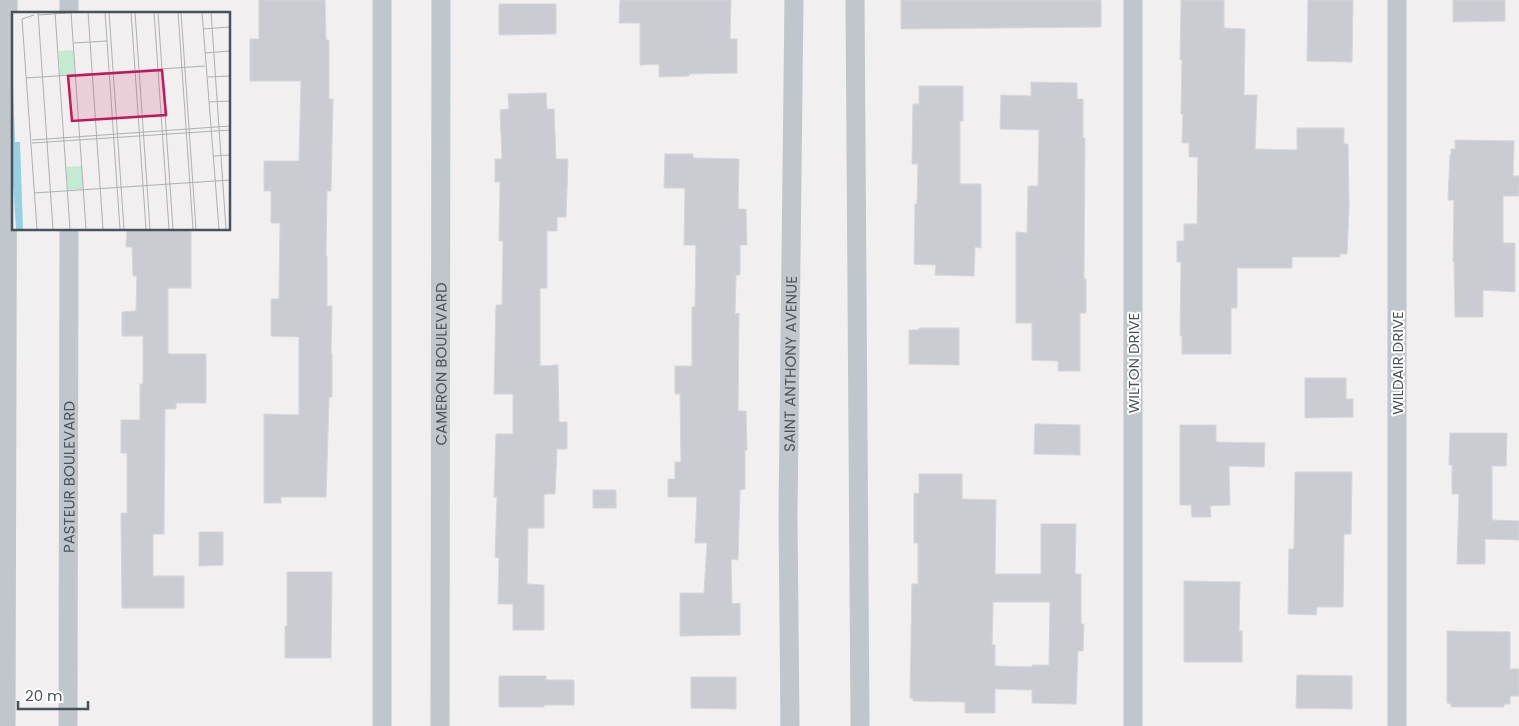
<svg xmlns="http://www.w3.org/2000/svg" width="1519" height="726" viewBox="0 0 1519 726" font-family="Poppins,sans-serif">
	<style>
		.building { fill: #caccd1; stroke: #d4d6da; fill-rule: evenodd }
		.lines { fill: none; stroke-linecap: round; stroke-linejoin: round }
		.street { stroke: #bfc6cc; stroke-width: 19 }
		.labels { text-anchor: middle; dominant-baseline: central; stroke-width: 4; stroke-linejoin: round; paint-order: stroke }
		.street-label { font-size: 15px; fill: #49525a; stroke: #fff }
		.inset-road { fill: none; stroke: #aeb0b3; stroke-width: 1 }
		.view { fill: #c2185b; fill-opacity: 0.15; stroke: #c2185b; stroke-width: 2.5 }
		.inset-edge { fill: none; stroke: #49525a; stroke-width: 2.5 }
	</style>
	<rect width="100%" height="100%" fill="#f1efef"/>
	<g class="building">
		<polygon points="259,0 325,0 326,40 329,40 329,99 333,99 331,191 327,191 326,256 327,256 327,306 332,306 331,353 332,353 332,397 329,397 326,497 281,497 281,503 264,503 264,414 299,415 299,337 271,336 271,299 279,299 280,223 271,223 271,191 264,191 264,161 299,161 301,81 250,81 250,39 259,39"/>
		<polygon points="620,0 731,0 730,39 737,39 737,73 689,74 689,76 659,77 659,64 640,65 640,23 619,23"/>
		<polygon points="901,0 1101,0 1101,27 901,29"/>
		<polygon points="1181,0 1224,0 1224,28 1245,29 1244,95 1257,95 1255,149 1297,150 1297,128 1344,128 1344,144 1348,144 1349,206 1347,254 1340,254 1340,257 1292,257 1292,268 1237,268 1237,308 1231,308 1231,354 1182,354 1182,336 1180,336 1181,262 1177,262 1177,241 1184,241 1184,224 1197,224 1198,157 1189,157 1189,143 1182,143 1183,114 1181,114 1182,60 1180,60"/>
		<polygon points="1308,0 1353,0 1352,62 1307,61"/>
		<polygon points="1453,0 1505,0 1505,21 1453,22"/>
		<polygon points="499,4 556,4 556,34 499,35"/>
		<polygon points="1031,82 1077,83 1077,99 1083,99 1083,138 1085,138 1084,279 1086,279 1086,313 1080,313 1080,371 1058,371 1058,361 1032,360 1032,323 1016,323 1016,232 1027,233 1028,186 1038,186 1039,130 1000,129 1001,95 1031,96"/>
		<polygon points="919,86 963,86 963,121 960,121 960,184 981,184 981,248 975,247 974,276 935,275 936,265 914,264 915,204 917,204 918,164 912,164 913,104 919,104"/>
		<polygon points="546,93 547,109 554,109 556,159 568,159 566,217 557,217 557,231 547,231 547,288 540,288 540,366 558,365 559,422 567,422 567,449 557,449 555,494 544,494 544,528 528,528 527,584 544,585 544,630 513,630 513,604 498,604 499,558 495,557 497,497 494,497 496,434 513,434 513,394 494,394 496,305 502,305 503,241 499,241 500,182 495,182 495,159 502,159 500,110 509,109 508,94"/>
		<polygon points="1455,140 1514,141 1513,176 1519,176 1519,196 1503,196 1503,243 1515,243 1515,292 1483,290 1483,317 1455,317 1454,262 1453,262 1454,200 1448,200 1450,155 1451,155 1451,149 1455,149"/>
		<polygon points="665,154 693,154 693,158 739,159 738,209 746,209 747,245 740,245 740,275 736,275 735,314 739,313 738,411 746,411 747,450 745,450 745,489 740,490 738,560 731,559 732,604 740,603 740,635 680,636 680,593 704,593 707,543 695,543 697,497 668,497 668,479 675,479 675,462 681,462 680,394 675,394 675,366 692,366 692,307 695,307 696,245 684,245 685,188 664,188"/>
		<polygon points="127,229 191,229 191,288 168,288 168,354 206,354 206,403 176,403 176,409 165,409 164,534 153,534 153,576 184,576 184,608 122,608 121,513 127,513 127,453 121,453 121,420 140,420 140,384 143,384 143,336 122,336 122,312 136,311 137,276 133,276 132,247 126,247"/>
		<polygon points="919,328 959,328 959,365 909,364 909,330 919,330"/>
		<polygon points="1305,378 1346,378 1346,399 1353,399 1353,417 1305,418"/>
		<polygon points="1035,424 1080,425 1080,455 1034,454"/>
		<polygon points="1180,425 1216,425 1216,442 1265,443 1264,467 1229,466 1230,505 1210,506 1211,517 1192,517 1191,505 1180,505"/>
		<polygon points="1450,433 1507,433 1506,466 1492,466 1492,520 1519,521 1519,540 1485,539 1485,564 1457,564 1459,494 1452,494 1452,465 1449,465"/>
		<polygon points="1295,472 1352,472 1351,534 1344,534 1343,607 1317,607 1316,615 1288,614 1289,549 1294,549"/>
		<path d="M919,474h43v25l34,1 -1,74h46v-50h35l-1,50h6v50h3l-1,27h-5l-2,53 -44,-1v-13l-37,-1v24h-30v-11l-52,-1v-3h-3l2,-114h6v-41h-4v-50l5,1zM993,602h57l-1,63h-17v2l-37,-1v-21h-3z"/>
		<rect x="593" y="490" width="23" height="18"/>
		<polygon points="199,532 223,532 223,565 199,566"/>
		<polygon points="287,572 332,572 331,658 285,658 285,626 287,626"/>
		<polygon points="1184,581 1240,582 1239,631 1242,631 1242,662 1184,662"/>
		<polygon points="1447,631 1510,632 1510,669 1519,669 1519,696 1510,696 1510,704 1504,704 1504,707 1451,707 1451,704 1447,703"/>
		<polygon points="1297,675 1352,676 1352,709 1296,708"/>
		<polygon points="499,676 546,676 546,680 574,680 574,705 544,705 544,707 499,707"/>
		<polygon points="691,677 736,677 736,709 691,708"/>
	</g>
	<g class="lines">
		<g class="street">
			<polyline points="855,0 860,726"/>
			<polyline points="69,14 69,0"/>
			<polyline points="6,726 8,0"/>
			<path id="s1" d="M68,726l1,-497"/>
			<polyline points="382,726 382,0"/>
			<path id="s2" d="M440,726l1,-726"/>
			<path id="s3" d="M790,726l-2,-211 6,-515"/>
			<polyline points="1133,726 1133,0"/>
			<polyline points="1397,726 1397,0"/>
		</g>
	</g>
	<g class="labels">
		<g class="street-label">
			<text stroke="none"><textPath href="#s2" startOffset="362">CAMERON BOULEVARD</textPath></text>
			<text stroke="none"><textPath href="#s3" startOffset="362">SAINT ANTHONY AVENUE</textPath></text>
			<text transform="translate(1133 363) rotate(-90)">WILTON DRIVE</text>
			<text transform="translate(1397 363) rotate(-90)">WILDAIR DRIVE</text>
			<text stroke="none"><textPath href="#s1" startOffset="249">PASTEUR BOULEVARD</textPath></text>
		</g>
	</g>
	<g transform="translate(12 12)">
		<rect width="218" height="218" fill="#f1efef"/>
		<path d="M61,38l2,24 -15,1 -1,-24zM69,154l2,23 -15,1 -2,-23z" fill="#c3ead2"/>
		<path d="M0,48l3,82h5l3,87h-7l-4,-63z" fill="#95d1e2"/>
		<path class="inset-road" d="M26,0l15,217M43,0l15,217M59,0l15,217M76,0l15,217M93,0l15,217M97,0l15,217M119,0l15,217M123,0l15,217M142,0l15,217M146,0l15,217M166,0l15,217M169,0l15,217M190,0l17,217M199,0l15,217M22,3l-12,4 15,210M26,3l44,-3M191,17l27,-2M62,31l33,-2M193,41l25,-2M196,65l22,-1M14,66l179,-12M197,90l21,-1M20,128l198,-14M20,131l198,-13M201,144l17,-1M22,181l196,-13"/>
		<path class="view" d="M150,58l4,45 -94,6 -4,-45z"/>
		<rect width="218" height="218" class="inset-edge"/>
	</g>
	<path d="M18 701v8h70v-8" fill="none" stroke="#49525a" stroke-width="2.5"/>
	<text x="25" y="701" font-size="15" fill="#49525a" stroke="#ffffff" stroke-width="4" paint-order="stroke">20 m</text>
</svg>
